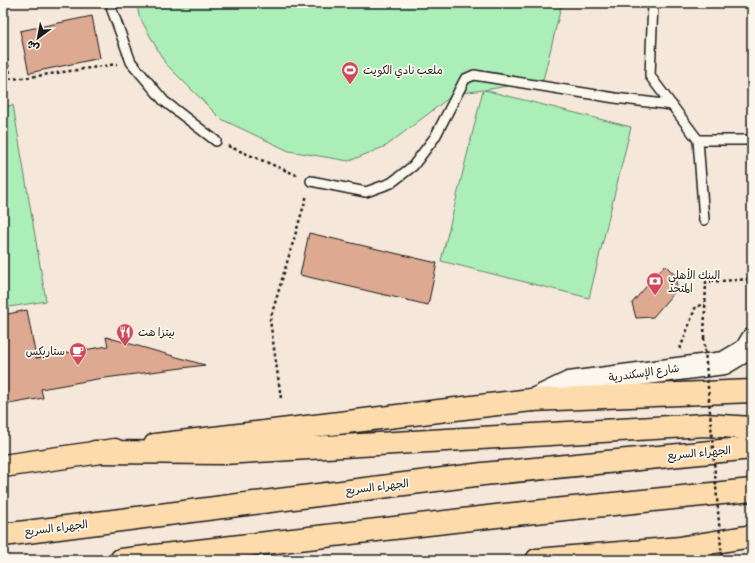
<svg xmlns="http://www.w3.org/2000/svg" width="755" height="563" viewBox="0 0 755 563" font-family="Pangolin,'Playpen Sans Arabic',sans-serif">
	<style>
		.green { fill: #aceeb8; stroke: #64856a }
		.building { fill: #dda990; stroke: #1c1c1c }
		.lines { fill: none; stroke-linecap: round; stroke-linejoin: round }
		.service-casing { stroke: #1c1c1c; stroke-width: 12 }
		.tertiary-casing { stroke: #1c1c1c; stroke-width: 25 }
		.primary-casing { stroke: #1c1c1c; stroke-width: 25 }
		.motorway-casing { stroke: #1c1c1c; stroke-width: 25 }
		.path { stroke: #1c1c1c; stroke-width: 2.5; stroke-dasharray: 3 3; stroke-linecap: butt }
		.service { stroke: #fbf7ec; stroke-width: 9 }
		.tertiary { stroke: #fbf7ec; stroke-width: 22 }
		.primary { stroke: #fedbac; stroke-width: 22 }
		.motorway { stroke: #fedbac; stroke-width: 22 }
		.path-bridge { stroke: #1c1c1c; stroke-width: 2.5; stroke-dasharray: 3 3; stroke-linecap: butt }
		.labels { text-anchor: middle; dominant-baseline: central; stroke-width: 3.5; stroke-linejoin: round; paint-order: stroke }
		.poi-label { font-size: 11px; fill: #1c1c1c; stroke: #fbf7ec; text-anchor: start }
		.street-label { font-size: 11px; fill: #1c1c1c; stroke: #fbf7ec }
	</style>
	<rect width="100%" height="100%" fill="#f5e7da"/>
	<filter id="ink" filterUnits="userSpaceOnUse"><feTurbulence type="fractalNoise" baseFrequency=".025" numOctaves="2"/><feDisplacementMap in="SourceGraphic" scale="8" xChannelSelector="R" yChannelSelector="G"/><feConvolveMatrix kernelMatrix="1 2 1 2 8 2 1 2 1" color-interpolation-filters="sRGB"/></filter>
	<g filter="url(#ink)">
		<g class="green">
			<polygon points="137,3 562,3 543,80 484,90 631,127 589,298 441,261 483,90 454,94 386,146 349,161 289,151 221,119 165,63 139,16"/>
			<polygon points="13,105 46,301 3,308 3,107"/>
		</g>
		<g class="building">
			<polygon points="92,16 100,58 29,73 20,31"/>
			<polygon points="309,233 437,263 428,305 300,275"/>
			<polygon points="665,265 675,275 677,289 653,317 636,318 632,303"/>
			<polygon points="27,310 36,358 108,346 106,337 205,365 97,379 41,389 43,398 3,405 3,315"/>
		</g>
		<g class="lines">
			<g class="service-casing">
				<g id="service">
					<polyline points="111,3 112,10 131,62 164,101 216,141"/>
					<polyline points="653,3 650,76 698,140 704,220"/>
					<polyline points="698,140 752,140"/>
					<polyline points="311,181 366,192 391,183 413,166 435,137 465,79 474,75 615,98 672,105"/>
				</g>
			</g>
			<g class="tertiary-casing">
				<polyline id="tertiary" points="533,400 569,383 724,363 746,350 752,340"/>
			</g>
			<g class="primary-casing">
				<g id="primary">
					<polyline points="155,445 531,400 752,391"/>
					<polyline points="3,466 115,450"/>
					<polyline points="537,560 705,546"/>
				</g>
			</g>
			<g class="motorway-casing">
				<g id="motorway">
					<polyline points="95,452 224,453 705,425 752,428"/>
					<polyline points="3,535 483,474 752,448"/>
					<polyline points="685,547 752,536"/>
					<polyline points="121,560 505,515 752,490"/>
				</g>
			</g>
			<g class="path">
				<polyline points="3,47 10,73"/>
				<polyline points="3,79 23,78 117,64"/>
				<polyline points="228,146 299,176"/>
				<polyline points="704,338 706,282 752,279"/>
				<polyline points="680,349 696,306 705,305"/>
				<polyline points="281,398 270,320 307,195"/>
			</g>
			<use href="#service" class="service"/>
			<use href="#tertiary" class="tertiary"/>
			<use href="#primary" class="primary"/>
			<use href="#motorway" class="motorway"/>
			<polyline class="path-bridge" points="704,338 722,560"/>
		</g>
	</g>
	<defs>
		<g id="stadium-pin" transform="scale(0.9)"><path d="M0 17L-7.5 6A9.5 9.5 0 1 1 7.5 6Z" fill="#d1495b" stroke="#fbf7ec"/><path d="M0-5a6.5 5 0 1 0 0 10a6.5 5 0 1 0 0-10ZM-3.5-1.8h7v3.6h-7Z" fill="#fff"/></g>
		<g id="bank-pin" transform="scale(0.9)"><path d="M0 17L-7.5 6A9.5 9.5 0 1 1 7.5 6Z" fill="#d1495b" stroke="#fbf7ec"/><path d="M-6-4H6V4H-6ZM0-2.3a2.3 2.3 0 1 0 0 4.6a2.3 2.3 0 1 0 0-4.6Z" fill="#fff"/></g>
		<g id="restaurant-pin" transform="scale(0.9)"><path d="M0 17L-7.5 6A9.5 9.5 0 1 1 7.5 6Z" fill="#d1495b" stroke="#fbf7ec"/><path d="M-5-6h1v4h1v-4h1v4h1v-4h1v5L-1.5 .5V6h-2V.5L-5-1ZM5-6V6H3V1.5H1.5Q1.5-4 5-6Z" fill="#fff"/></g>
		<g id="cafe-pin" transform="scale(0.9)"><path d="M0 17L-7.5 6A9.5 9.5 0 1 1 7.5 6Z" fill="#d1495b" stroke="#fbf7ec"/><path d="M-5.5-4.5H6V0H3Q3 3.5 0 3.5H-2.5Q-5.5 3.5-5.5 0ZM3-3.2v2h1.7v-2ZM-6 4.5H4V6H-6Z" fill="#fff"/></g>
	</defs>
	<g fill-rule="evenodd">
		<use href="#stadium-pin" x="350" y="70"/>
		<use href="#bank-pin" x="655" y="281"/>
		<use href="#restaurant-pin" x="125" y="332"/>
		<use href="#cafe-pin" x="78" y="351"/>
	</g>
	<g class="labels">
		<g class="poi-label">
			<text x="363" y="70">ملعب نادي الكويت</text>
			<text x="668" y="275">البنك الأهلي<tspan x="668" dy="13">المتحد</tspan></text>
			<text x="138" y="332">بيتزا هت</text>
			<text x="65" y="351" text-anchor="end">ستاربكس</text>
		</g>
		<g class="street-label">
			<text transform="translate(644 373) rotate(-8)">شارع الإسكندرية</text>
			<text transform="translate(699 453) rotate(-5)">الجهراء السريع</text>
			<text transform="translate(377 487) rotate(-7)">الجهراء السريع</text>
			<text transform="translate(56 528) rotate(-7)">الجهراء السريع</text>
		</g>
	</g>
	<rect width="755" height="563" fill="none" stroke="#fbf7ec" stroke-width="16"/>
	<rect x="8" y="8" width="739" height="547" fill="none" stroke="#1c1c1c" stroke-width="1.5" filter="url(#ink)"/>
	<g transform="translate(38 38) rotate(212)" stroke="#fbf7ec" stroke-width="3" paint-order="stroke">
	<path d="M0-3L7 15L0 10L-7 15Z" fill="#1c1c1c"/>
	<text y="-6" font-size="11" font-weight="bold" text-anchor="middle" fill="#1c1c1c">ش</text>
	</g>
</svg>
